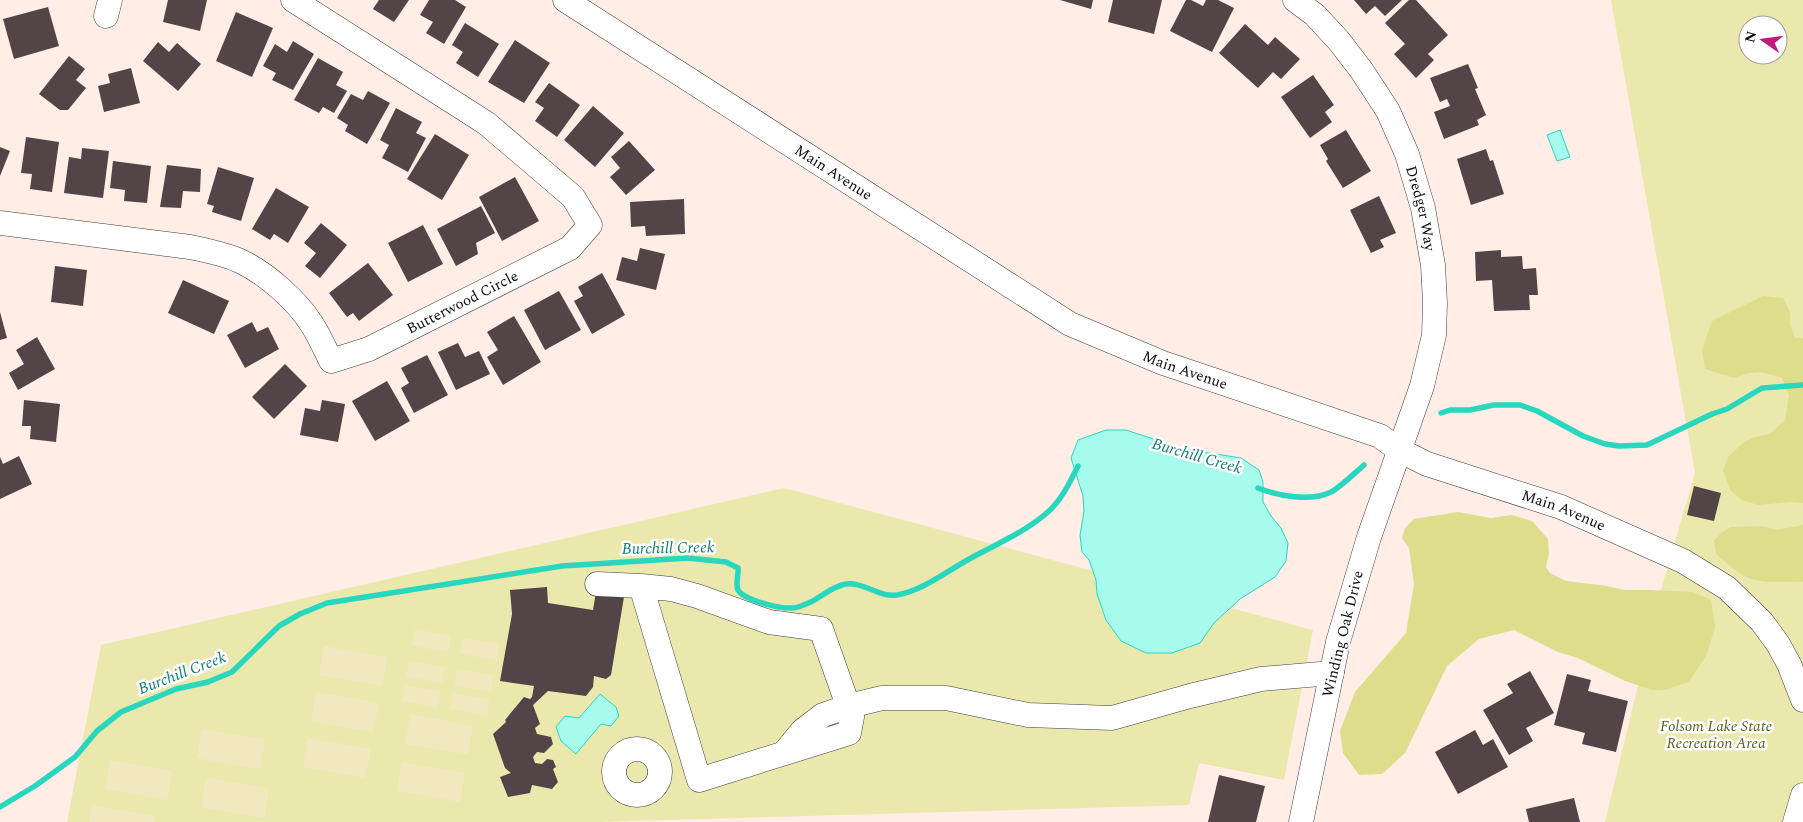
<svg xmlns="http://www.w3.org/2000/svg" width="1803" height="822" viewBox="0 0 1803 822" font-family="Spectral,serif">
	<style>
		.green { fill: #ebe8ae; fill-rule: evenodd }
		.forest { fill: #dddd8c }
		.pitch { fill: #f2e8c0 }
		.water { fill: #a6fbed; stroke: #28d7be }
		.lines { fill: none; stroke-linecap: round; stroke-linejoin: round }
		.stream { stroke: #28d7be; stroke-width: 5.5 }
		.building { fill: #534547 }
		.minor-casing { stroke: #3d3d3d; stroke-width: 25 }
		.minor { stroke: #fff; stroke-width: 24 }
		.labels { text-anchor: middle; dominant-baseline: central; stroke-width: 5; stroke-linejoin: round; paint-order: stroke }
		.street-label { font-size: 15px; fill: #0a0a0a; stroke: #fff }
		.park-label { font-size: 15px; font-style: italic; fill: #516517; stroke: #fff }
		.water-label { font-size: 16px; font-style: italic; fill: #0d7e72; stroke: #fff }
	</style>
	<rect width="100%" height="100%" fill="#ffede6"/>
	<g class="green">
		<path d="M1611,0h192v822h-198l57,-236 33,-113zM1748,25h30v30h-30z"/>
		<polygon points="784,488 1313,630 1284,780 1199,763 1189,805 600,822 67,822 101,645"/>
	</g>
	<g class="forest">
		<polygon points="1763,296 1783,298 1790,312 1790,324 1795,338 1803,338 1803,503 1790,502 1758,505 1742,500 1730,490 1723,470 1728,457 1743,443 1754,437 1770,434 1785,420 1789,395 1782,378 1762,372 1749,373 1734,378 1705,369 1702,350 1712,321"/>
		<polygon points="1458,512 1491,518 1512,515 1532,521 1548,539 1549,553 1546,567 1550,573 1566,581 1607,586 1624,590 1650,590 1692,592 1711,600 1715,627 1707,654 1689,682 1665,690 1652,690 1625,681 1578,658 1558,652 1514,630 1479,639 1447,666 1405,753 1382,774 1359,775 1343,753 1340,731 1355,692 1406,633 1414,584 1409,548 1402,538 1405,528 1414,519"/>
		<path d="M1803,525v57c-16,-1 -32,2 -48,-2 -14,-3 -28,-17 -39,-26l-2,-13 7,-8 10,-6 30,-1 16,4z"/>
	</g>
	<g class="pitch">
		<polygon points="415,629 451,636 448,652 412,646"/>
		<polygon points="463,638 499,644 496,660 460,654"/>
		<polygon points="324,646 387,657 382,686 319,675"/>
		<polygon points="409,661 445,667 442,683 406,677"/>
		<polygon points="457,669 493,675 491,692 455,685"/>
		<polygon points="405,685 441,691 438,708 402,701"/>
		<polygon points="316,692 379,703 373,732 311,721"/>
		<polygon points="453,693 489,699 487,716 450,709"/>
		<polygon points="411,714 473,726 468,754 405,744"/>
		<polygon points="202,729 265,740 260,769 197,758"/>
		<polygon points="308,738 371,749 365,778 303,767"/>
		<polygon points="110,760 172,771 167,800 105,789"/>
		<polygon points="402,762 465,773 460,802 397,791"/>
		<polygon points="206,777 269,789 264,818 201,807"/>
		<polygon points="92,805 155,816 153,822 89,822"/>
	</g>
	<g class="water">
		<polygon points="1560,130 1570,157 1557,161 1547,135"/>
		<polygon points="1106,430 1126,430 1184,449 1241,458 1259,470 1263,482 1263,502 1271,516 1281,528 1288,543 1286,561 1275,577 1240,599 1214,623 1200,643 1172,653 1146,653 1121,641 1106,620 1097,594 1096,580 1089,560 1082,552 1080,535 1084,511 1083,496 1071,458 1078,440"/>
		<polygon points="600,694 616,707 619,716 611,726 601,724 576,754 561,741 556,727 565,716 579,718"/>
	</g>
	<g class="lines">
		<g class="stream">
			<polyline points="1441,413 1450,410 1470,410 1494,405 1520,405 1537,411 1583,436 1605,444 1619,446 1647,445 1712,414 1727,409 1762,388 1803,385"/>
			<path d="M1258,488c20,8 52,14 73,4 8,-4 25,-20 33,-27"/>
			<path d="M0,807l35,-21 40,-29 22,-26 24,-19 55,-23 32,-7 24,-10 47,-46 21,-12 27,-11 235,-37 126,-8 38,4 12,6c1,6 -3,16 0,22 7,11 48,21 60,17 6,-2 12,-4 18,-8 9,-5 15,-11 26,-14 19,-6 36,13 55,10 27,-5 50,-24 74,-37 26,-14 56,-27 78,-47 13,-12 21,-29 29,-45"/>
		</g>
	</g>
	<g class="building">
		<polygon points="168,0 207,0 200,31 163,22"/>
		<polygon points="379,0 409,0 394,22 373,9"/>
		<polygon points="429,0 455,0 466,7 444,44 426,33 433,22 420,15"/>
		<polygon points="1060,0 1093,0 1091,9"/>
		<polygon points="1113,0 1162,0 1154,34 1108,22"/>
		<polygon points="1186,0 1191,0 1203,6 1206,0 1218,0 1234,8 1212,52 1170,31"/>
		<polygon points="1354,0 1402,0 1385,16 1375,6 1366,14"/>
		<polygon points="1409,0 1416,0 1448,35 1428,54 1434,60 1416,78 1394,54 1405,44 1385,23"/>
		<polygon points="48,7 59,46 14,59 3,19"/>
		<polygon points="236,12 273,28 252,77 216,61"/>
		<polygon points="465,23 499,44 478,77 456,63 463,52 452,45"/>
		<polygon points="1245,24 1268,45 1275,37 1300,59 1281,79 1273,72 1258,88 1219,53"/>
		<polygon points="515,40 550,63 524,103 488,82"/>
		<polygon points="293,41 314,54 293,90 272,80 276,73 263,66 275,44 287,52"/>
		<polygon points="158,42 169,52 177,43 201,64 178,91 143,61"/>
		<polygon points="69,56 85,69 76,80 86,88 68,110 60,110 39,94"/>
		<polygon points="318,58 343,72 336,85 347,91 334,113 323,107 319,113 294,100"/>
		<polygon points="1468,64 1478,88 1475,89 1486,115 1477,120 1479,125 1444,139 1434,112 1450,106 1447,99 1440,102 1430,78"/>
		<polygon points="131,68 140,103 104,112 98,86 110,83 108,74"/>
		<polygon points="1313,75 1334,105 1325,112 1332,122 1310,138 1281,97"/>
		<polygon points="549,83 580,105 557,137 535,121 544,108 535,102"/>
		<polygon points="368,91 390,103 367,144 345,131 348,125 337,118 351,94 363,100"/>
		<polygon points="593,106 624,133 595,167 564,140"/>
		<polygon points="396,108 422,122 416,133 426,138 408,172 382,158 389,145 380,140"/>
		<polygon points="1346,130 1371,171 1343,188 1326,161 1328,159 1320,145"/>
		<polygon points="435,134 469,155 442,200 407,179"/>
		<polygon points="26,137 59,142 52,192 30,189 32,174 21,173"/>
		<polygon points="629,141 655,170 626,195 610,177 620,168 611,157"/>
		<polygon points="0,147 10,151 0,176"/>
		<polygon points="82,148 109,151 103,198 64,193 69,157 81,159"/>
		<polygon points="1486,149 1490,161 1493,160 1504,194 1471,205 1457,159"/>
		<polygon points="113,161 151,166 147,203 124,201 125,190 110,188"/>
		<polygon points="167,165 201,169 200,192 183,191 181,208 160,207"/>
		<polygon points="218,167 254,178 241,221 212,212 214,206 207,204"/>
		<polygon points="515,177 539,221 502,241 479,197"/>
		<polygon points="276,188 309,207 288,243 274,234 270,240 252,229"/>
		<polygon points="1379,196 1396,233 1380,240 1384,247 1371,253 1350,210"/>
		<polygon points="684,199 685,234 646,236 645,226 631,227 630,202"/>
		<polygon points="481,206 495,233 476,243 478,254 456,266 437,229"/>
		<polygon points="321,223 347,245 320,278 305,266 316,253 304,243"/>
		<polygon points="423,225 443,264 408,282 388,243"/>
		<polygon points="640,248 665,254 656,290 616,280 622,257 637,261"/>
		<polygon points="1501,250 1501,257 1522,256 1523,269 1536,268 1538,295 1529,295 1530,310 1494,311 1492,280 1476,281 1475,252"/>
		<polygon points="368,263 393,295 359,321 353,313 347,317 329,293"/>
		<polygon points="55,266 87,270 83,306 51,302"/>
		<polygon points="602,273 625,315 592,334 574,301 583,296 578,287"/>
		<polygon points="183,280 229,301 214,334 168,313"/>
		<polygon points="559,291 581,330 545,350 524,310"/>
		<polygon points="0,312 7,338 0,340"/>
		<polygon points="514,316 541,362 503,385 487,357 498,350 487,332"/>
		<polygon points="252,322 257,332 268,327 279,349 245,368 227,335"/>
		<polygon points="37,337 55,369 18,390 9,373 24,364 16,350"/>
		<polygon points="458,343 465,357 479,351 490,374 456,390 438,352"/>
		<polygon points="427,355 448,395 414,413 401,388 409,383 401,368"/>
		<polygon points="285,364 307,386 274,419 252,397"/>
		<polygon points="387,381 410,421 375,441 352,401"/>
		<polygon points="24,400 60,404 56,442 30,439 31,426 22,426"/>
		<polygon points="322,400 345,404 338,442 300,435 305,408 320,411"/>
		<polygon points="19,456 32,484 0,499 0,457 3,464"/>
		<polygon points="1694,486 1721,493 1714,521 1687,515"/>
		<polygon points="547,587 548,603 593,610 596,592 624,597 611,675 606,679 594,676 593,687 586,696 548,691 533,705 540,724 535,728 537,734 551,737 553,744 544,753 537,752 533,757 535,763 542,764 547,759 553,760 556,767 553,769 558,782 552,789 532,785 530,793 508,797 500,777 511,773 505,768 493,734 506,722 505,720 524,697 530,699 532,697 534,686 500,681 512,614 510,590"/>
		<polygon points="1530,671 1554,713 1526,728 1533,741 1509,755 1483,710 1513,693 1507,684"/>
		<polygon points="1567,674 1591,680 1588,691 1628,701 1616,752 1582,744 1585,733 1554,725"/>
		<polygon points="1475,730 1483,745 1493,739 1508,767 1458,794 1435,752"/>
		<polygon points="1219,775 1265,786 1256,822 1208,822"/>
		<polygon points="1574,798 1580,822 1529,822 1526,809"/>
	</g>
	<g class="lines">
		<g class="minor-casing">
			<g id="minor">
				<path id="s1" d="M565,0l505,324 93,39 217,73 19,14 28,14 134,43 122,54 44,27 35,34 16,22 11,20 14,36"/>
				<path id="s2" d="M1295,0l20,15 24,26 23,30 26,40 19,43 16,54 10,57 2,38 -1,32 -12,51 -53,151 -31,105 -37,180"/>
				<polyline points="106,16 110,0"/>
				<path id="s3" d="M0,223l190,24c18,4 36,7 52,15 25,12 55,39 69,61 8,12 14,26 20,38l38,-12 201,-101 20,-23 -17,-28 -87,-74 -193,-123"/>
				<polyline points="597,584 641,586 699,780 849,733 852,717 821,629 769,622 697,596 671,589 641,586"/>
				<circle cx="637" cy="772" r="23"/>
				<polyline points="785,752 802,731 823,715 849,706 882,698 946,698 1028,715 1112,718 1190,696 1261,679 1332,673"/>
				<polyline points="1795,822 1803,795"/>
			</g>
		</g>
		<use href="#minor" class="minor"/>
	</g>
	<g class="labels">
		<g class="street-label">
			<text stroke="none"><textPath href="#s1" startOffset="319">Main Avenue</textPath></text>
			<text stroke="none"><textPath href="#s2" startOffset="249">Dredger Way</textPath></text>
			<text stroke="none"><textPath href="#s3" startOffset="526">Butterwood Circle</textPath></text>
			<text stroke="none"><textPath href="#s1" startOffset="724">Main Avenue</textPath></text>
			<text stroke="none"><textPath href="#s1" startOffset="1129">Main Avenue</textPath></text>
			<text transform="translate(1343 634) rotate(-76)">Winding Oak Drive</text>
		</g>
		<g class="park-label">
			<text x="1716" y="726">Folsom Lake State<tspan x="1716" dy="17">Recreation Area</tspan></text>
		</g>
		<g class="water-label">
			<text transform="translate(1197 456) rotate(16)">Burchill Creek</text>
			<text transform="translate(668 548) rotate(-1)">Burchill Creek</text>
			<text transform="translate(182 673) rotate(-21)">Burchill Creek</text>
		</g>
	</g>
	<g transform="translate(1763 40) rotate(284)"><circle r="24" fill="#ffffff" stroke="#9d9d9d"/>
	<path d="M0-4L9 19L0 12L-9 19Z" fill="#c2197d"/>
	<text y="-8" font-size="14" font-weight="bold" text-anchor="middle" fill="#0a0a0a">N</text>
	</g>
</svg>
